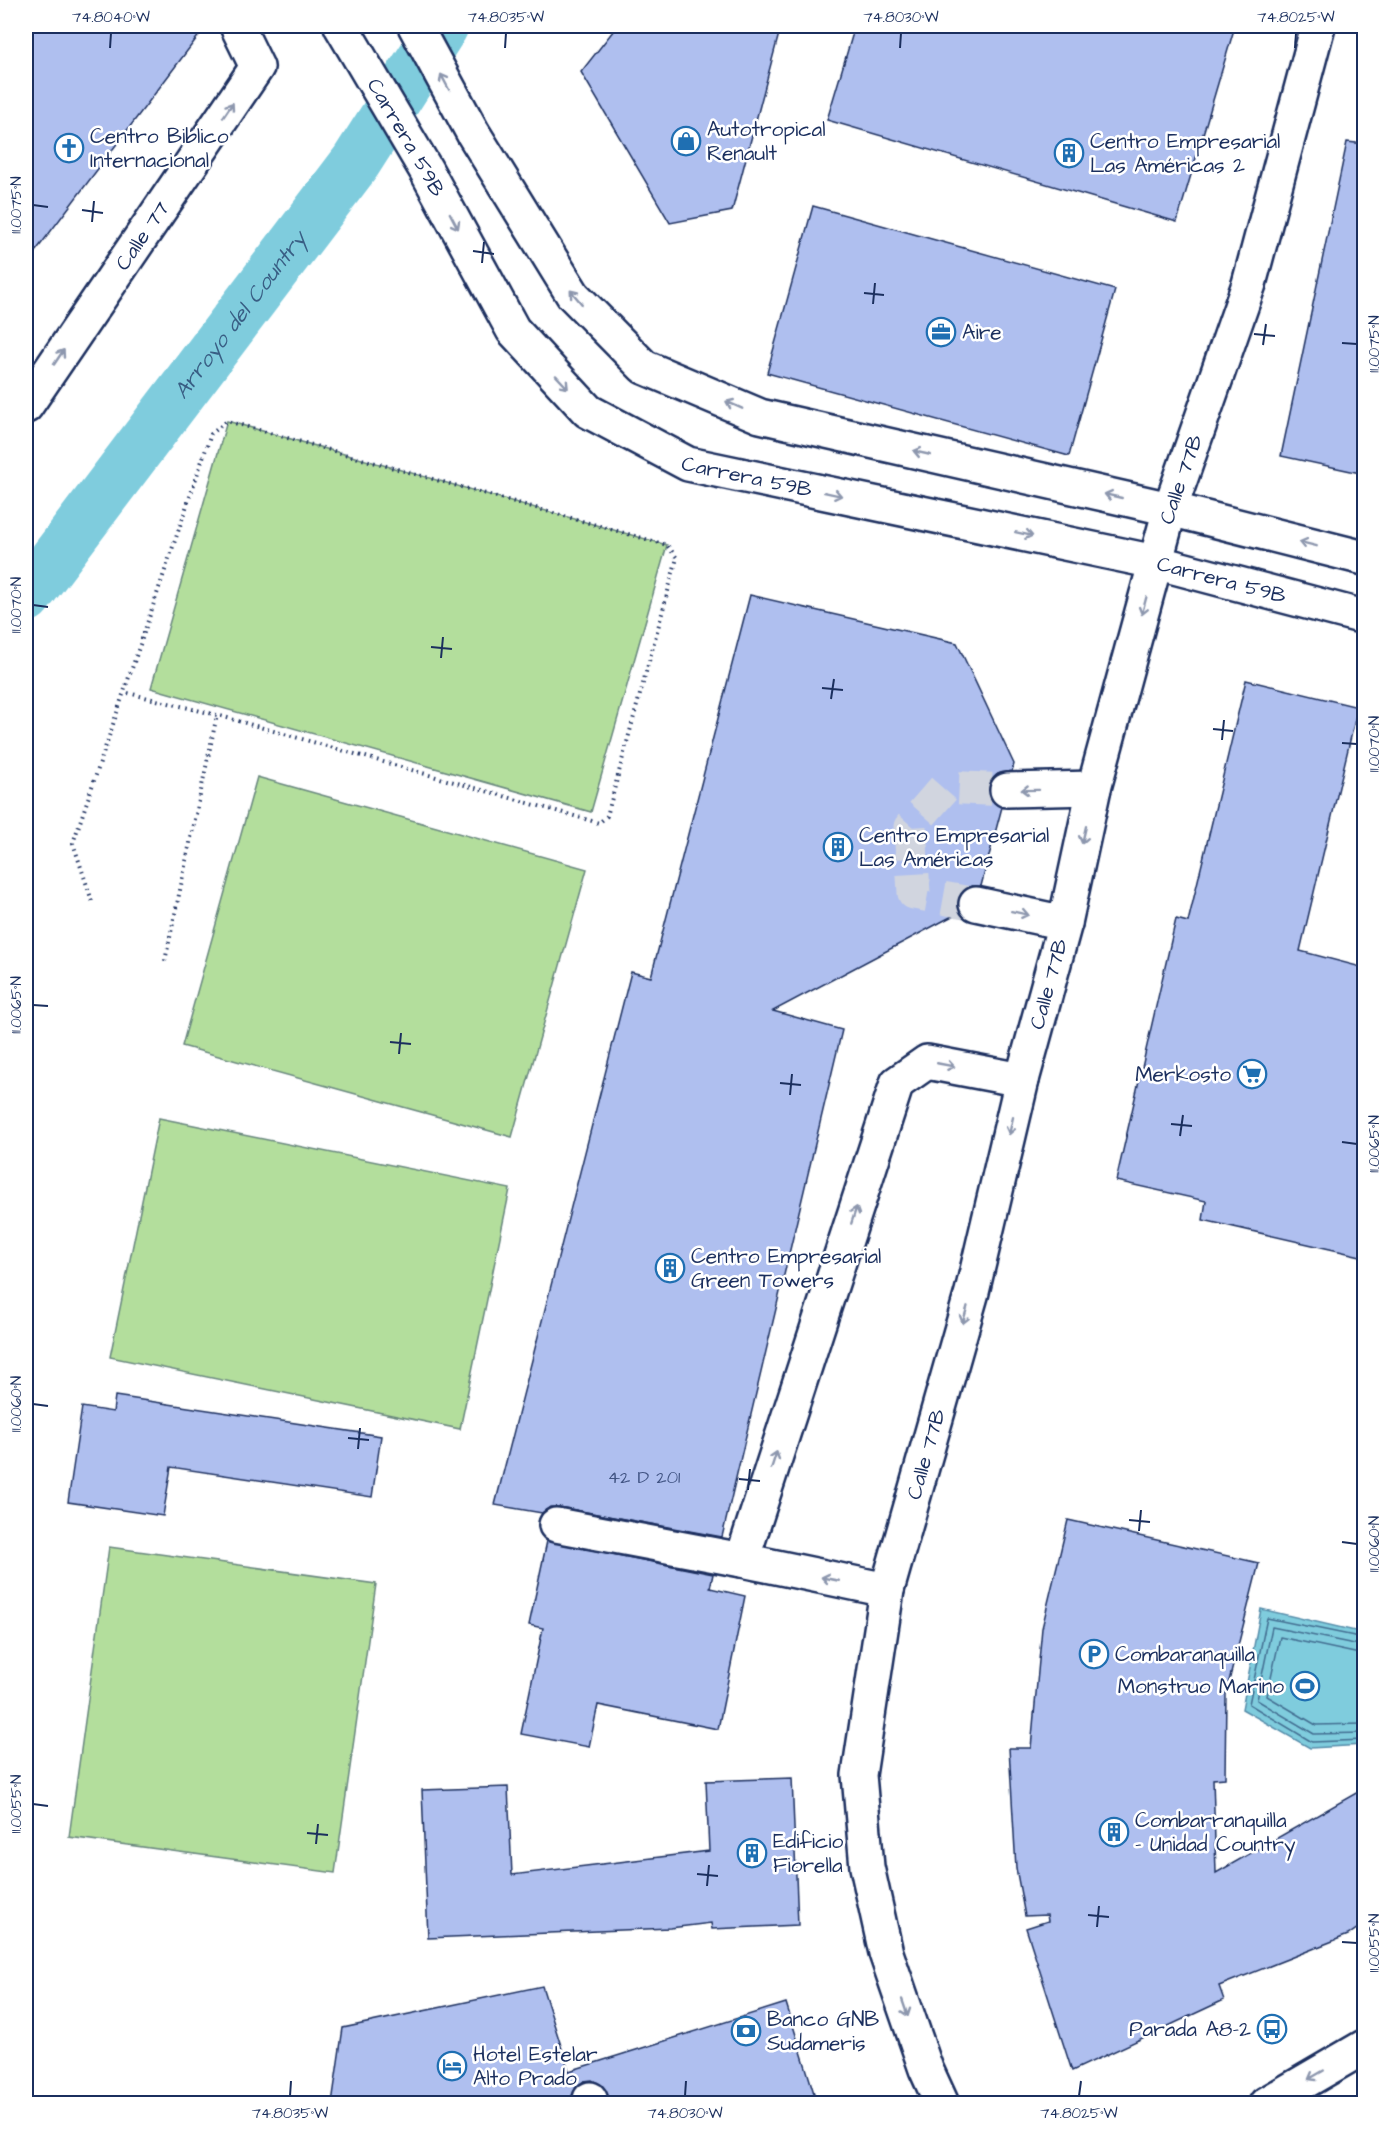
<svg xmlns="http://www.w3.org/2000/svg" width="1390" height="2129" viewBox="0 0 1390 2129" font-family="'Architects Daughter',sans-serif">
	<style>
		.green { fill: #b3de9c; stroke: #67867d; stroke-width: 1.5 }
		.water { fill: #7fccdd; stroke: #578daa; stroke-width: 1.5 }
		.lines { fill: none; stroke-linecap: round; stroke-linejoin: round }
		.shore { stroke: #436e91; stroke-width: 1.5 }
		.canal { stroke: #7fccdd; stroke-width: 51 }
		.building { fill: #afbfef; stroke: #1b2f5e; stroke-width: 1.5 }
		.minor-tunnel { stroke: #d1d5df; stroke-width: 33; stroke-dasharray: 33 16; stroke-linecap: butt }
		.minor-casing { stroke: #1b2f5e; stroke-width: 38 }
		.path { stroke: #1b2f5e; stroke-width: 4; stroke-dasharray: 1.5 4.5; stroke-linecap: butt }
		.minor { stroke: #fff; stroke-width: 33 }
		.oneway { stroke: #8d97ae }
		.ticks { fill: none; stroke: #1b2f5e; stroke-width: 2 }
		.labels { text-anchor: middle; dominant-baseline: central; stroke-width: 5; stroke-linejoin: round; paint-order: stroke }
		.number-label { font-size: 18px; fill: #405382 }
		.poi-label { font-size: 21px; fill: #1b2f5e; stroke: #fff; text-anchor: start }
		.street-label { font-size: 21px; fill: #1b2f5e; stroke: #fff }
		.water-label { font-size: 22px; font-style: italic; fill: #395e84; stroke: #fff }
		.neatline { fill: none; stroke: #1b2f5e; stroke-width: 2 }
		.ticks-label { font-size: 15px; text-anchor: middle; fill: #1b2f5e }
	</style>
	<rect width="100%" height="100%" fill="#fff"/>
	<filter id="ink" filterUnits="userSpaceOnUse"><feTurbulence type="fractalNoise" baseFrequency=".0167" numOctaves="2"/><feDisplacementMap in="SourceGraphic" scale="12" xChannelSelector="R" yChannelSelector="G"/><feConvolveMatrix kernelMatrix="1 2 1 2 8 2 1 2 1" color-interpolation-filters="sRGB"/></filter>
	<g filter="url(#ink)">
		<g class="green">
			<polygon points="227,421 667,545 591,812 151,688"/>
			<polygon points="257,777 587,869 512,1137 182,1046"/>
			<polygon points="159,1118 510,1189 460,1429 110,1357"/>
			<polygon points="109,1547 376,1584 335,1873 69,1837"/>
		</g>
		<polygon class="water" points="1261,1609 1364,1633 1364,1745 1310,1748 1242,1709"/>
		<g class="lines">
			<g class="shore">
				<polyline points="1364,1638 1267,1618 1249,1704 1312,1742 1364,1740"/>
				<polyline points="1364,1646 1272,1627 1257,1700 1314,1734 1364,1733"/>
				<polyline points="1364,1655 1280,1637 1267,1696 1316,1725 1364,1724"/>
			</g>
			<path class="canal" id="s1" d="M26,597l330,-435 87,-136"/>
		</g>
		<g class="building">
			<polygon points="26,26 206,26 26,264"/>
			<polygon points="617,26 781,26 732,211 670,223 581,72"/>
			<polygon points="855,26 1235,26 1177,222 827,120"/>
			<polygon points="1347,142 1365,144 1365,474 1281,456"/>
			<polygon points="813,206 1115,290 1069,456 767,373"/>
			<polygon points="750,595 957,643 1014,764 1012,771 998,774 990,782 988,790 991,799 1002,807 981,886 971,886 962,892 958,901 960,912 773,1011 842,1030 722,1537 559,1507 550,1507 542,1513 495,1505 631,972 651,977"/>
			<polygon points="1246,680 1358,707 1300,951 1365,968 1365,1257 1203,1220 1206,1201 1116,1181 1176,919 1188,922"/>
			<polygon points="115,1396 381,1436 372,1497 171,1467 163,1516 68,1502 82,1407 113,1412"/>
			<polygon points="1068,1520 1259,1563 1226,1693 1225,1778 1213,1779 1216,1873 1365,1788 1365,1923 1348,1935 1219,1986 1224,2000 1072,2071 1026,1928 1048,1921 1047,1915 1025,1916 1016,1868 1009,1748 1031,1748 1042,1628"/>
			<polygon points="547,1541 713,1574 710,1588 745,1596 718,1729 598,1705 589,1747 521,1734 543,1628 529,1625"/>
			<polygon points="792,1778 798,1925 712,1929 711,1923 670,1928 428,1938 422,1790 508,1787 512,1875 709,1851 706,1781"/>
			<polygon points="542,1986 569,2071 786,2003 817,2103 610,2103 602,2085 592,2080 584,2081 576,2087 572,2096 572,2103 332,2103 343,2028"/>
		</g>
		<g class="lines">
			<polyline class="minor-tunnel" points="976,904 914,893 910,827 945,787 1007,790"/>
			<g class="minor-casing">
				<g id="minor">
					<path id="s2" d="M341,26l85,144 87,160 75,81 100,53 467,98 209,55"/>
					<polyline points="415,26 473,133 573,295 644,367 760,416 1170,509 1364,558"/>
					<path id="s3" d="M26,406l231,-339 -20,-41"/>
					<polyline points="1007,790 1094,788"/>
					<polyline points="976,904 1065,923"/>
					<polyline points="556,1525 742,1560"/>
					<polyline points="887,1590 742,1560 897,1083 927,1062 1022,1080"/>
					<polyline points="590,2099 592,2104"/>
					<path id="s4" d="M942,2104l-16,-35 -40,-116 -19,-86 -8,-92 28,-185 85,-298 50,-212 43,-157 29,-135 76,-279 79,-225 69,-258"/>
					<polyline points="1266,2104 1364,2047"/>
				</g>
			</g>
			<g class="path">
				<polyline points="92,901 73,843 211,434 227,421 667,545 677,558 607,816 599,823 217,715 124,692"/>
				<polyline points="165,961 217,715"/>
			</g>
			<use href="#minor" class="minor"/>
		</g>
		<defs><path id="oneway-shaft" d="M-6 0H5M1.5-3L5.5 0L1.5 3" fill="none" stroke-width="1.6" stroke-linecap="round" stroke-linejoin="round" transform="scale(1.5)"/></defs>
		<g class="oneway">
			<use href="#oneway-shaft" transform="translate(445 82) rotate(-118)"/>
			<use href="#oneway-shaft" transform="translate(228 110) rotate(-56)"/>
			<use href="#oneway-shaft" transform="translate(454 221) rotate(62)"/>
			<use href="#oneway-shaft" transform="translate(576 297) rotate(-130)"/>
			<use href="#oneway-shaft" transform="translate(59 357) rotate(-56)"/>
			<use href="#oneway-shaft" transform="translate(562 382) rotate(47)"/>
			<use href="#oneway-shaft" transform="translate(734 405) rotate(-156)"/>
			<use href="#oneway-shaft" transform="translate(922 453) rotate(-167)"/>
			<use href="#oneway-shaft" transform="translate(833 494) rotate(12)"/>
			<use href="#oneway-shaft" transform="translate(1113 496) rotate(-167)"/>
			<use href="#oneway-shaft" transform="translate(1024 534) rotate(12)"/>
			<use href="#oneway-shaft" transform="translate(1308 544) rotate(-166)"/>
			<use href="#oneway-shaft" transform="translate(1144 606) rotate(105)"/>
			<use href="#oneway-shaft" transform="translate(1030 790) rotate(179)"/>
			<use href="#oneway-shaft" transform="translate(1084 835) rotate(103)"/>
			<use href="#oneway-shaft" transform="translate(1020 913) rotate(12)"/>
			<use href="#oneway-shaft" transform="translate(946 1065) rotate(11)"/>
			<use href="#oneway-shaft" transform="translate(1011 1126) rotate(103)"/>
			<use href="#oneway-shaft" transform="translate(854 1215) rotate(-72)"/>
			<use href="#oneway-shaft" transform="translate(965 1315) rotate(106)"/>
			<use href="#oneway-shaft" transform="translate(774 1460) rotate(-72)"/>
			<use href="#oneway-shaft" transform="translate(830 1579) rotate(-169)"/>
			<use href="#oneway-shaft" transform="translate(905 2008) rotate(71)"/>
			<use href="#oneway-shaft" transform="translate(1316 2075) rotate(150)"/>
		</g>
	</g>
	<path class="ticks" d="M110,48l1,-15M505,48l1,-15M900,48l1,-15M1295,48l1,-15M33,205l15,2M82,210l21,3M92,222l2,-21M473,251l21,3M482,263l2,-21M864,293l20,2M873,304l2,-21M1254,334l21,2M1342,343l15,1M1263,345l3,-21M33,605l15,2M431,647l21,2M441,658l2,-21M822,688l21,2M831,699l3,-20M1213,729l20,2M1222,740l2,-20M1342,743l15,1M33,1005l15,1M390,1042l21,2M399,1054l2,-21M780,1083l21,2M790,1095l2,-21M1171,1124l21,2M1180,1136l3,-21M1342,1142l15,2M33,1404l15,2M348,1438l21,2M358,1449l2,-21M739,1479l21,2M748,1490l2,-21M1129,1520l21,2M1139,1531l2,-21M1342,1542l15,2M33,1804l15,2M307,1833l21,2M316,1844l2,-20M697,1874l21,2M707,1886l2,-21M1088,1915l21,2M1097,1927l2,-21M1342,1942l15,1M290,2096l1,-15M685,2096l1,-15M1079,2096l2,-15"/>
	<defs>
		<g id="shop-ring" transform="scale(1.5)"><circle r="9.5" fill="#fff" stroke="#1f6fb2" stroke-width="1.5"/><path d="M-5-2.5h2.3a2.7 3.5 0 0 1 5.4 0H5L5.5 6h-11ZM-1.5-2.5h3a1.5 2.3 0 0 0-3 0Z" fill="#1f6fb2"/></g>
		<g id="church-ring" transform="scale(1.5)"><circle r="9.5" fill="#fff" stroke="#1f6fb2" stroke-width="1.5"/><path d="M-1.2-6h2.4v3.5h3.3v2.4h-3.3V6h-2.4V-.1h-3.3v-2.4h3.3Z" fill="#1f6fb2"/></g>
		<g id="building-ring" transform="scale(1.5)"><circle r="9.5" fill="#fff" stroke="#1f6fb2" stroke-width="1.5"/><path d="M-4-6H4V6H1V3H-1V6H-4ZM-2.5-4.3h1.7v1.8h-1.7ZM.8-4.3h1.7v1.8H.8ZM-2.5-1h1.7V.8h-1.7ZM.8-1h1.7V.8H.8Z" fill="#1f6fb2"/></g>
		<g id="office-ring" transform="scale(1.5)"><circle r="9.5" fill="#fff" stroke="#1f6fb2" stroke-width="1.5"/><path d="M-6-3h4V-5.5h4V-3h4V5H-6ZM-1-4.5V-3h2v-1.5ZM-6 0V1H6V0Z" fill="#1f6fb2"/></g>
		<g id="supermarket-ring" transform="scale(1.5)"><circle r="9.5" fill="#fff" stroke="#1f6fb2" stroke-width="1.5"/><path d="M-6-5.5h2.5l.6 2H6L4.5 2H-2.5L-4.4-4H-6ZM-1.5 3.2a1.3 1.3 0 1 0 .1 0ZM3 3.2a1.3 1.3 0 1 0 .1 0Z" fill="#1f6fb2"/></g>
		<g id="parking-ring" transform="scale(1.5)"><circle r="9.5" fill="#fff" stroke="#1f6fb2" stroke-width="1.5"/><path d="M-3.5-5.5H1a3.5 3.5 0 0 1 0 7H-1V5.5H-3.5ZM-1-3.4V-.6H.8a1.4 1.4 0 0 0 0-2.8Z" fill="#1f6fb2"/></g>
		<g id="stadium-ring" transform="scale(1.5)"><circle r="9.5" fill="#fff" stroke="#1f6fb2" stroke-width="1.5"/><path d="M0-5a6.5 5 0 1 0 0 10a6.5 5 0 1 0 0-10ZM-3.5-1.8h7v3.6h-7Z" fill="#1f6fb2"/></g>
		<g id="bus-ring" transform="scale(1.5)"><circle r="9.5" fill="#fff" stroke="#1f6fb2" stroke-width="1.5"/><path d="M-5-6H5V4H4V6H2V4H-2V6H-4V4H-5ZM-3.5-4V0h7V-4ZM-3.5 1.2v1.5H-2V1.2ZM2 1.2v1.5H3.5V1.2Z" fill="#1f6fb2"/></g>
		<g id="bank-ring" transform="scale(1.5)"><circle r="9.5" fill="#fff" stroke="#1f6fb2" stroke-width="1.5"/><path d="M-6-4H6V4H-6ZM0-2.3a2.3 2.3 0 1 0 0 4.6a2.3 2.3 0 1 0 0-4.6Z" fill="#1f6fb2"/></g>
		<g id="hotel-ring" transform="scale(1.5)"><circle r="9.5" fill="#fff" stroke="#1f6fb2" stroke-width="1.5"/><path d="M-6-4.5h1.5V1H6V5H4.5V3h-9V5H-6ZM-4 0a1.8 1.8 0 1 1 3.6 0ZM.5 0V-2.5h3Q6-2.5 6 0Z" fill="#1f6fb2"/></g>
	</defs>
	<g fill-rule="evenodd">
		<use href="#shop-ring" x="686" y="141"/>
		<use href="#church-ring" x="69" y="148"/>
		<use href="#building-ring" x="1069" y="153"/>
		<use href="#office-ring" x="941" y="332"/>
		<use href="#building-ring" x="838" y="847"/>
		<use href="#supermarket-ring" x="1252" y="1074"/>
		<use href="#building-ring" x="670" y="1268"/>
		<use href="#parking-ring" x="1094" y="1654"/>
		<use href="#stadium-ring" x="1305" y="1686"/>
		<use href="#building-ring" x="1114" y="1832"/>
		<use href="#building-ring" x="752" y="1853"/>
		<use href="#bus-ring" x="1272" y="2029"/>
		<use href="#bank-ring" x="746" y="2031"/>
		<use href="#hotel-ring" x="452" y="2066"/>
	</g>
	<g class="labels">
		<g class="number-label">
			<text x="644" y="1477">42 D 201</text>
		</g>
		<g class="poi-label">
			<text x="707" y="129">Autotropical<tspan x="707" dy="24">Renault</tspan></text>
			<text x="90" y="136">Centro Biblico<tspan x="90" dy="24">Internacional</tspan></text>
			<text x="1090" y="141">Centro Empresarial<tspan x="1090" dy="24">Las Américas 2</tspan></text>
			<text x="962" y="332">Aire</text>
			<text x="859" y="835">Centro Empresarial<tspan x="859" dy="24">Las Américas</tspan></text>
			<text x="1231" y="1074" text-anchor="end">Merkosto</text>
			<text x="691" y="1256">Centro Empresarial<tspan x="691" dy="24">Green Towers</tspan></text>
			<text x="1115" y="1654">Combaranquilla</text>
			<text x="1284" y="1686" text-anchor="end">Monstruo Marino</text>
			<text x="1135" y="1820">Combarranquilla<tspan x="1135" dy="24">- Unidad Country</tspan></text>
			<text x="773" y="1841">Edificio<tspan x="773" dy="24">Fiorella</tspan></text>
			<text x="767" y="2019">Banco GNB<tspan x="767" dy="24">Sudameris</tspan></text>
			<text x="1251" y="2029" text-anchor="end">Parada A8-2</text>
			<text x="473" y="2054">Hotel Estelar<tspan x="473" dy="24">Alto Prado</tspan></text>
		</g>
		<g class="street-label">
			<text stroke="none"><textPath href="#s2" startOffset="129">Carrera 59B</textPath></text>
			<text stroke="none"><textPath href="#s3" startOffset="206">Calle 77</textPath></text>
			<text stroke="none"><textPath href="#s2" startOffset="633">Carrera 59B</textPath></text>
			<text stroke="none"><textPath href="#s4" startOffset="1678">Calle 77B</textPath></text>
			<text stroke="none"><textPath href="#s2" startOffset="1119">Carrera 59B</textPath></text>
			<text stroke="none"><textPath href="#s4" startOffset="1156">Calle 77B</textPath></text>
			<text stroke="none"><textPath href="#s4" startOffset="670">Calle 77B</textPath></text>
		</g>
		<g class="water-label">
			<text stroke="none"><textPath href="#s1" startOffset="354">Arroyo del Country</textPath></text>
		</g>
	</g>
	<rect width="1390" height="2129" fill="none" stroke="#fff" stroke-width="66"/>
	<rect x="33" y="33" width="1324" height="2063" class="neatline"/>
	<g class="ticks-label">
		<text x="111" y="22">74.8040°W</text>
		<text x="506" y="22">74.8035°W</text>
		<text x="901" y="22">74.8030°W</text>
		<text x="1296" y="22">74.8025°W</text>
		<text transform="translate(16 205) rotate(-90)" y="5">11.0075°N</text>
		<text transform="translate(1374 344) rotate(-90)" y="5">11.0075°N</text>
		<text transform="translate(16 605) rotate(-90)" y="5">11.0070°N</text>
		<text transform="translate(1374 744) rotate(-90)" y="5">11.0070°N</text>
		<text transform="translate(16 1005) rotate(-90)" y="5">11.0065°N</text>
		<text transform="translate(1374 1144) rotate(-90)" y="5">11.0065°N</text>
		<text transform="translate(16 1404) rotate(-90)" y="5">11.0060°N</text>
		<text transform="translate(1374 1544) rotate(-90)" y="5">11.0060°N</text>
		<text transform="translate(16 1804) rotate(-90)" y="5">11.0055°N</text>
		<text transform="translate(1374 1943) rotate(-90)" y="5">11.0055°N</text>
		<text x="290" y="2118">74.8035°W</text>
		<text x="685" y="2118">74.8030°W</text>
		<text x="1079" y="2118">74.8025°W</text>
	</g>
</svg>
